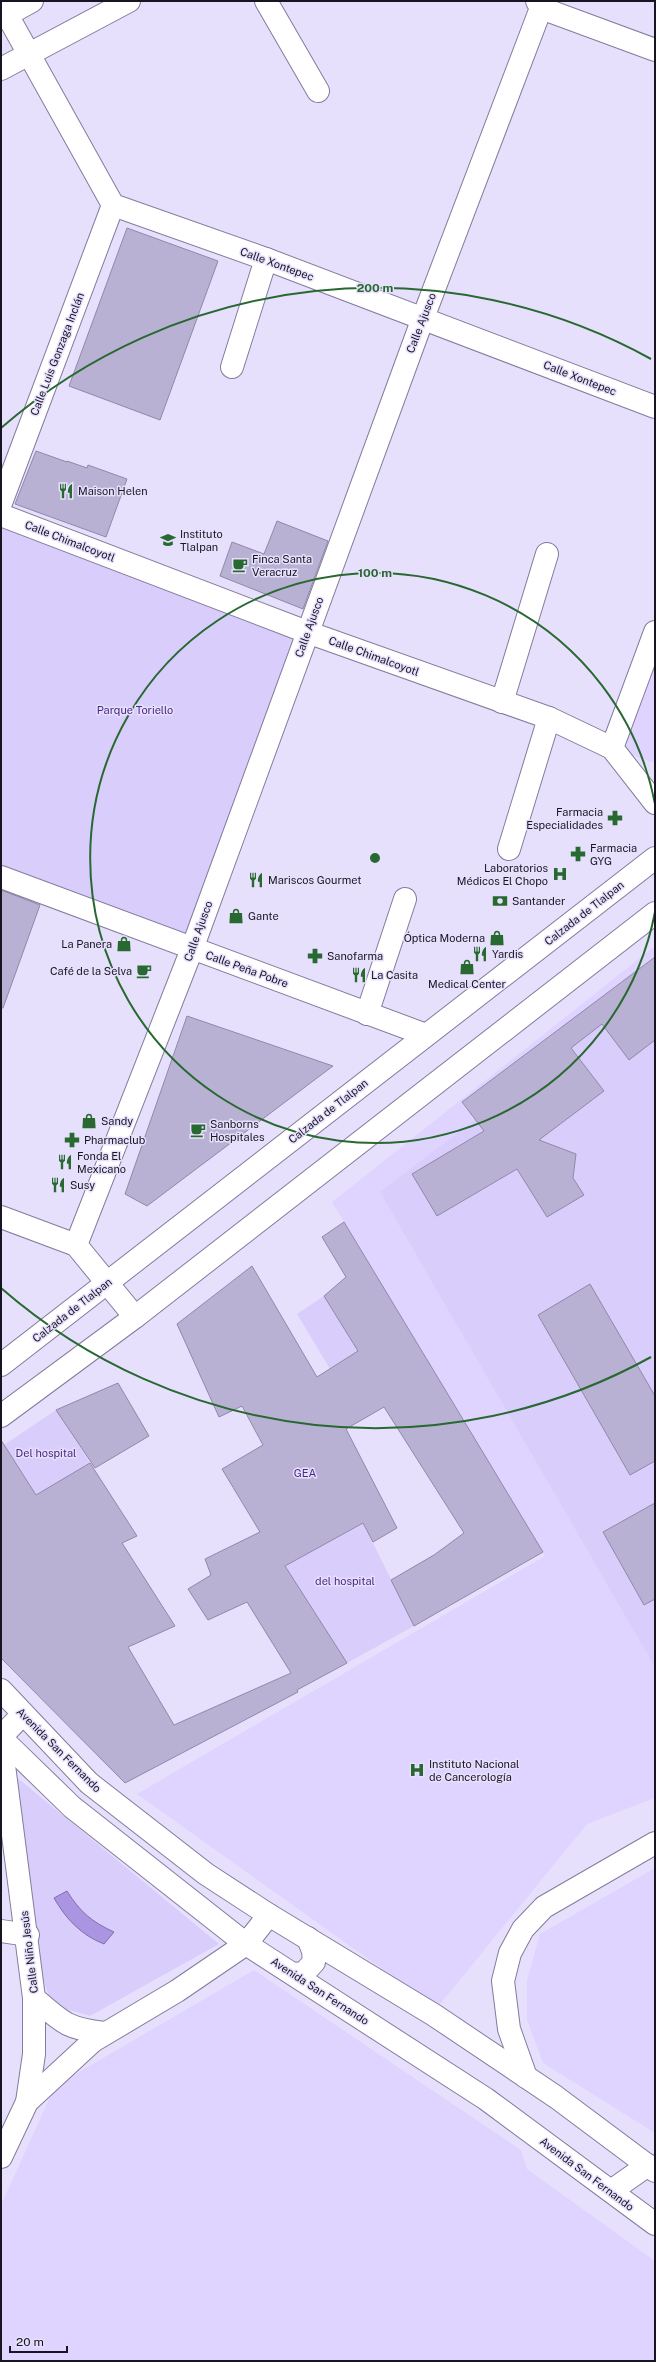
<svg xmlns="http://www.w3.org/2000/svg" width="656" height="2362" viewBox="0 0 656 2362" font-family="'Public Sans',sans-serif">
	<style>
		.built { fill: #ded4ff }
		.green { fill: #d9cdfc }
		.water { fill: #ab95e3; stroke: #7f6ea9 }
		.building { fill: #b9b1d3; stroke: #9088a9 }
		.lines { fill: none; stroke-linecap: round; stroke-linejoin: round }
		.minor-casing { stroke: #847b9c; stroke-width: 24 }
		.tertiary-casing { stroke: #847b9c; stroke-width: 24 }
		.secondary-casing { stroke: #847b9c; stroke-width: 24 }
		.minor { stroke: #fff; stroke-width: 22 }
		.tertiary { stroke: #fff; stroke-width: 22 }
		.secondary { stroke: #fff; stroke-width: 22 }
		.ring { fill: none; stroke: #286831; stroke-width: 2 }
		.labels { text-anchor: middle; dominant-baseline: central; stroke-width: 3; stroke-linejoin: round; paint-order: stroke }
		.street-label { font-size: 11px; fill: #181421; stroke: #e7e0fd }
		.poi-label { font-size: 11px; fill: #181421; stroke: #e7e0fd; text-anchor: start }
		.park-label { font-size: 11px; fill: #4b2882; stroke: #e7e0fd }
		.centre { fill: #286831; stroke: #e7e0fd; stroke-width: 2 }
		.ring-label { font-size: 12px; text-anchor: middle; font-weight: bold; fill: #286831; stroke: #e7e0fd; stroke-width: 3; stroke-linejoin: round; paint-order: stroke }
	</style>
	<rect width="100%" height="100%" fill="#e7e0fd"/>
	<g class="built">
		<polygon points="655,632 655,763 612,748"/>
		<polygon points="655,946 655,1798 587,1824 437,2008 137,1794 545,1556 332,1202"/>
		<polygon points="655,1868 655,2133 543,2063 527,2020 527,1980 540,1934"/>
		<polygon points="254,1970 521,2150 527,2169 655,2261 655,2361 1,2361 1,2205 55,2086"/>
	</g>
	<g class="green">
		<polygon points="1,515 307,632 192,949 1,877"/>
		<polygon points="655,982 655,1667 380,1192"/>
		<polygon points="324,1296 358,1351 330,1369 297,1314"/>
		<polygon points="56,1410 90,1463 36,1495 4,1445"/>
		<polygon points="363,1523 414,1626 347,1663 285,1566"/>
		<polygon points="15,1776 219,1944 90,2016 52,2005 39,1968"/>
	</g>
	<path class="water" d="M67,1891c13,21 25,31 47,41l-10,12c-23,-9 -38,-25 -50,-46z"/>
	<g class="building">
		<polygon points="127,228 218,261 160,420 69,386"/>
		<polygon points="36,451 67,462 67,461 87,468 88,465 127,479 106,537 15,504"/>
		<polygon points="277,521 328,541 303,609 220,576 232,542 264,554"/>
		<polygon points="1,890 40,905 3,1008 1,1008"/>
		<polygon points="655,957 655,1040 629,1060 602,1024 571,1048 604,1091 539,1140 576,1154 573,1178 584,1195 547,1217 517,1169 437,1216 412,1174 484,1131 462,1102"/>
		<polygon points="187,1016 333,1066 147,1206 125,1194"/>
		<polygon points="344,1222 543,1552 414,1626 391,1580 434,1555 464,1533 384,1407 346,1429 397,1528 373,1542 363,1523 285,1566 347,1663 297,1690 298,1692 125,1783 1,1658 1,1440 36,1495 90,1463 137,1536 122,1543 175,1626 128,1647 174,1725 291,1673 247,1602 208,1620 188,1589 211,1575 205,1559 260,1532 222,1469 263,1445 242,1406 219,1417 177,1324 252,1266 317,1377 358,1351 324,1296 346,1277 322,1237"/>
		<polygon points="590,1284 655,1396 655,1461 630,1475 538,1315"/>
		<polygon points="118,1383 149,1436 95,1468 56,1410"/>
		<polygon points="655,1503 655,1599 644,1605 603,1532"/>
	</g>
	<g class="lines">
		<g class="minor-casing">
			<g id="minor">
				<polyline points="266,1 318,91"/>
				<polyline points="537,1 541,8 655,50"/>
				<polyline points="1,4 113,205 266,259 655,407"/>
				<polyline points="232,367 266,259"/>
				<polyline points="1,503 113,205"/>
				<polyline points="1,515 307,632 549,718 612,748 655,803"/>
				<polyline points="502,702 547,554"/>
				<polyline points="612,748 655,632"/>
				<polyline points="509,849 549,718"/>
				<polyline points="1,877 426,1035"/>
				<polyline points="367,1014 405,899"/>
				<polyline points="1,1217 76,1245 135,1317"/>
				<polyline points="76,1245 192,949 423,318 541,8"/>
				<polyline points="1,1737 22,1715"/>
				<polyline points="1,1742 34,1998 34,2054 27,2102 1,2157"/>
				<polyline points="1,1931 28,1935"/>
				<path d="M34,1998c29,25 32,30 70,35"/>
				<polyline points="526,2077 509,2029 503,1981 510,1953 523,1929 544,1907 655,1843"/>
				<polyline points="27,2102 93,2041 177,1991 246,1944 269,1915"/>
			</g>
		</g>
		<g class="tertiary-casing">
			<g id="tertiary">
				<polyline points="1,18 32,1"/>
				<polyline points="1,69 129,1"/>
			</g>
		</g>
		<g class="secondary-casing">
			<g id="secondary">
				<polyline points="1,1365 655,858"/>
				<polyline points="1,1416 135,1317 655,913"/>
				<polyline points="1,1690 89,1783 206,1874 269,1915 434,2015 556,2097 655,2171"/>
				<polyline points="1,1738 72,1807 246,1944 486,2099 655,2224"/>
				<polyline points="294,1974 304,1973 314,1962 313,1951 308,1938"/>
				<polyline points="611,2191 648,2165"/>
			</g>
		</g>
		<use href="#minor" class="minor"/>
		<use href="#tertiary" class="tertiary"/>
		<use href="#secondary" class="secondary"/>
	</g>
	<g class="ring">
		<path d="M655 912A285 285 0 1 1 655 804"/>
		<path d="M651 1357A570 570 0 0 1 1 1288M1 428A570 570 0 0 1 651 359"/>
	</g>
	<defs>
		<g id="restaurant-bare" transform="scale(1.2)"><path d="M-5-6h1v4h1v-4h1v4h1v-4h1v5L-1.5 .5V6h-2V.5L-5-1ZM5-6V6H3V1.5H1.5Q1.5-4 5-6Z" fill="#286831" stroke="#e7e0fd" stroke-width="2.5" paint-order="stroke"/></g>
		<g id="school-bare" transform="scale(1.2)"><path d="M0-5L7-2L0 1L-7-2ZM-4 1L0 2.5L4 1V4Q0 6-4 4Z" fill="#286831" stroke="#e7e0fd" stroke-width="2.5" paint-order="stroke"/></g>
		<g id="cafe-bare" transform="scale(1.2)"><path d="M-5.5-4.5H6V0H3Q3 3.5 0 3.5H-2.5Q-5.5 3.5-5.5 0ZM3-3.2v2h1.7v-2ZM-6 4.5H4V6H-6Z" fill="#286831" stroke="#e7e0fd" stroke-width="2.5" paint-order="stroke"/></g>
		<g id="pharmacy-bare" transform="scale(1.2)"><path d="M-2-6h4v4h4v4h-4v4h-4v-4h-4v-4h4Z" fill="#286831" stroke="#e7e0fd" stroke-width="2.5" paint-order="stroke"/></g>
		<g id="hospital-bare" transform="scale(1.2)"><path d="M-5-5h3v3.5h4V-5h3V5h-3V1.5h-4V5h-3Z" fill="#286831" stroke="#e7e0fd" stroke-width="2.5" paint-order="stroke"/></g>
		<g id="bank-bare" transform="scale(1.2)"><path d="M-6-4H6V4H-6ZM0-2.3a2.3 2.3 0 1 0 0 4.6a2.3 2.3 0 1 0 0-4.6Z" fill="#286831" stroke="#e7e0fd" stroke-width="2.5" paint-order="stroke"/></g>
		<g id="shop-bare" transform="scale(1.2)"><path d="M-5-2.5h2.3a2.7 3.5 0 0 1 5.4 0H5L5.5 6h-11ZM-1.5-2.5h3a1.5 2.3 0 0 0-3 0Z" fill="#286831" stroke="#e7e0fd" stroke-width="2.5" paint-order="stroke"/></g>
	</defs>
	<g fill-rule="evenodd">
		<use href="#restaurant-bare" x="66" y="491"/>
		<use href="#school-bare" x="168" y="540"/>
		<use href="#cafe-bare" x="240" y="565"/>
		<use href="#pharmacy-bare" x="615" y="818"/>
		<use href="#pharmacy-bare" x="578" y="854"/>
		<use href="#hospital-bare" x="560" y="874"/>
		<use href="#restaurant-bare" x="256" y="880"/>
		<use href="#bank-bare" x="500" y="901"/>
		<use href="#shop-bare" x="236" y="916"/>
		<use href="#shop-bare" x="497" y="938"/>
		<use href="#shop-bare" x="124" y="944"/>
		<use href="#restaurant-bare" x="480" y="954"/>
		<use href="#pharmacy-bare" x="315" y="956"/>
		<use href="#shop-bare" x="467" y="967"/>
		<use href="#cafe-bare" x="144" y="971"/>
		<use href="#restaurant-bare" x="359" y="975"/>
		<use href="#shop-bare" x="89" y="1121"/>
		<use href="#cafe-bare" x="198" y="1130"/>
		<use href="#pharmacy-bare" x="72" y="1140"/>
		<use href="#restaurant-bare" x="65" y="1162"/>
		<use href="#restaurant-bare" x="58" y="1185"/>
		<use href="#hospital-bare" x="417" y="1770"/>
	</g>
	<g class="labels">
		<g class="street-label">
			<text transform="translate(277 264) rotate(20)">Calle Xontepec</text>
			<text transform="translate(421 323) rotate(-69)">Calle Ajusco</text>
			<text transform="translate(57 354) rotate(-69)">Calle Luis Gonzaga Inclán</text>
			<text transform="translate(580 378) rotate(21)">Calle Xontepec</text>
			<text transform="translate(70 541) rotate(21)">Calle Chimalcoyotl</text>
			<text transform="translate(309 627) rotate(-70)">Calle Ajusco</text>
			<text transform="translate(374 656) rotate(20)">Calle Chimalcoyotl</text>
			<text transform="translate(584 913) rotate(-38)">Calzada de Tlalpan</text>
			<text transform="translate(198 931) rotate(-70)">Calle Ajusco</text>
			<text transform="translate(247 969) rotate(20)">Calle Peña Pobre</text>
			<text transform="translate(328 1111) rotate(-38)">Calzada de Tlalpan</text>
			<text transform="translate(72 1310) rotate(-38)">Calzada de Tlalpan</text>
			<text transform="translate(59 1750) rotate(45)">Avenida San Fernando</text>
			<text transform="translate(29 1952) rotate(-97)">Calle Niño Jesús</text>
			<text transform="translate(320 1991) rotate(33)">Avenida San Fernando</text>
			<text transform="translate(587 2174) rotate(37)">Avenida San Fernando</text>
		</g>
		<g class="poi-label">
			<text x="78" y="491">Maison Helen</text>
			<text x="180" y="534">Instituto<tspan x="180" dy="13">Tlalpan</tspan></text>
			<text x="252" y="559">Finca Santa<tspan x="252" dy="13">Veracruz</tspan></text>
			<text x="603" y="812" text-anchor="end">Farmacia<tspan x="603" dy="13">Especialidades</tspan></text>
			<text x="590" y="848">Farmacia<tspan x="590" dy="13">GYG</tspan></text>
			<text x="548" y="868" text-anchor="end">Laboratorios<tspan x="548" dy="13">Médicos El Chopo</tspan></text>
			<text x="268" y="880">Mariscos Gourmet</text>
			<text x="512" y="901">Santander</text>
			<text x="248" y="916">Gante</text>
			<text x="485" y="938" text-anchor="end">Óptica Moderna</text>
			<text x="112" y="944" text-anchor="end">La Panera</text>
			<text x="492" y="954">Yardis</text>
			<text x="327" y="956">Sanofarma</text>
			<text x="132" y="971" text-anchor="end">Café de la Selva</text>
			<text x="371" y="975">La Casita</text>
			<text x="467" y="984" text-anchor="middle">Medical Center</text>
			<text x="101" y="1121">Sandy</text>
			<text x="210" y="1124">Sanborns<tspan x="210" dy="13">Hospitales</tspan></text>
			<text x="84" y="1140">Pharmaclub</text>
			<text x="77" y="1156">Fonda El<tspan x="77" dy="13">Mexicano</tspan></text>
			<text x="70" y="1185">Susy</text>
			<text x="429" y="1764">Instituto Nacional<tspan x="429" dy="13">de Cancerología</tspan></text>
		</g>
		<g class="park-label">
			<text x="135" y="710">Parque Toriello</text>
			<text x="46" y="1453">Del hospital</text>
			<text x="305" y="1473">GEA</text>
			<text x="345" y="1581">del hospital</text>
		</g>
	</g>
	<circle cx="375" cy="858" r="6" class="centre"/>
	<g class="ring-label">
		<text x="375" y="292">200 m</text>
		<text x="375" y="577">100 m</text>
	</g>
	<rect width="656" height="2362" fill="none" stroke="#181421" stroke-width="4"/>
	<path d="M10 2346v6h57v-6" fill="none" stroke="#181421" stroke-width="2"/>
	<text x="16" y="2346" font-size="12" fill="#181421" stroke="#e7e0fd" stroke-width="3" paint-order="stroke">20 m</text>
</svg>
